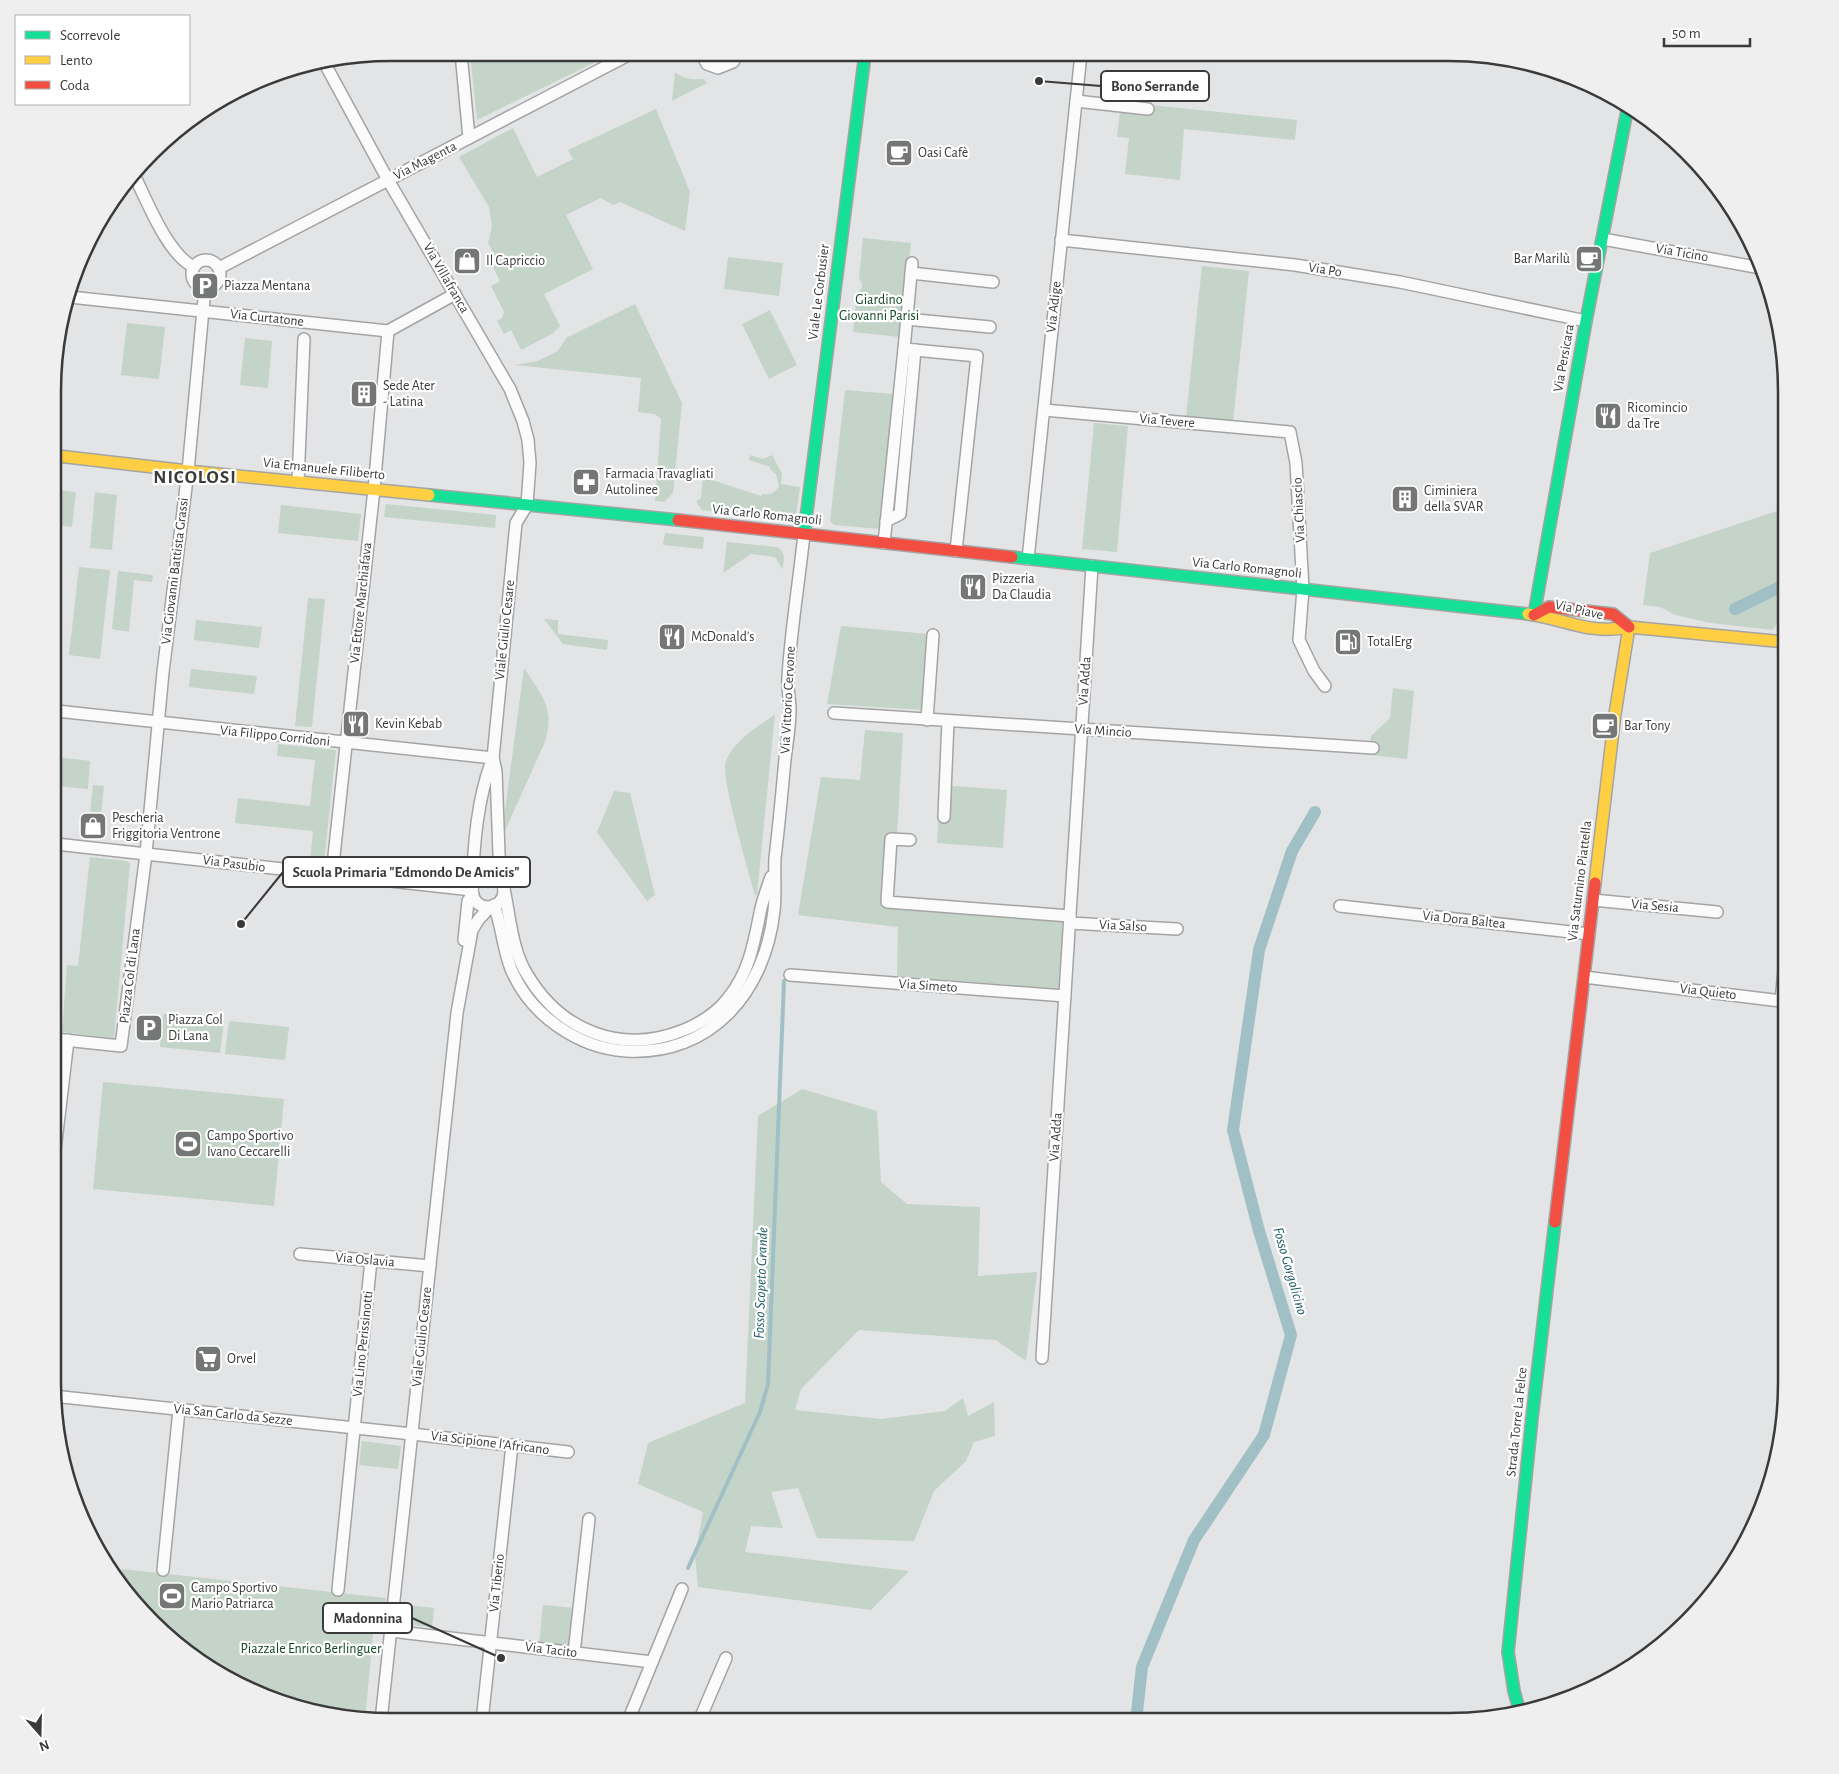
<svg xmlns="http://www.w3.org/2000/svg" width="1839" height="1774" viewBox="0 0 1839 1774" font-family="'Alegreya Sans',sans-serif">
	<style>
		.green { fill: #c4d4c8 }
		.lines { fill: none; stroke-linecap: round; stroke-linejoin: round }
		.stream { stroke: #a1c0c6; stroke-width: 4 }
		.canal { stroke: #a1c0c6; stroke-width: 12 }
		.street-casing { stroke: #a4a4a5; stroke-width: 14 }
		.fast-casing { stroke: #a4a4a5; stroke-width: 14 }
		.slow-casing { stroke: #a4a4a5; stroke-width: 14 }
		.jam-casing { stroke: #a4a4a5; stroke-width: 14 }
		.street { stroke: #fbfbfb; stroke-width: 11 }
		.fast { stroke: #16e098; stroke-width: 11 }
		.slow { stroke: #ffcf43; stroke-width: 11 }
		.jam { stroke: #f24e42; stroke-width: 11 }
		.labels { text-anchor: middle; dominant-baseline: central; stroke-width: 4.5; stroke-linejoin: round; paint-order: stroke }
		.poi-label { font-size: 14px; fill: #3a3a3b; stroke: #fff; text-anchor: start }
		.street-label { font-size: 14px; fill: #3a3a3b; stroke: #fff }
		.park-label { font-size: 14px; fill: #114625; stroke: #fff }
		.water-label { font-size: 15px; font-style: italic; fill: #205d66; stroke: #fff }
		.district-label { font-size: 19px; font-weight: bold; letter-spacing: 1px; fill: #3a3b3c; stroke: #fff }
		.rim { fill: none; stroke: #3a3a3b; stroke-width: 2.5 }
		.leader { fill: none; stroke: #3a3a3b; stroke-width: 2 }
		.callout-dot { fill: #3a3a3b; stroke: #fff; stroke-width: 2 }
		.callout { fill: #fff; stroke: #3a3a3b; stroke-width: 2 }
		.callout-label { font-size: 15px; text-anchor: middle; font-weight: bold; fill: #3a3a3b }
	</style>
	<rect width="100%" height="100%" fill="#e3e4e5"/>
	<g class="green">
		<polygon points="470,53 614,53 477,120"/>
		<path d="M675,72c9,7 17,8 28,7l4,4 -35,18z"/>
		<polygon points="1121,102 1297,120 1295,140 1184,129 1180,180 1125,174 1129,138 1117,137"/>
		<polygon points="656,109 690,192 685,231 620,202 613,205 601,198 566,215 593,269 544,294 560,326 552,334 521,350 511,330 504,334 497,321 502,318 504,312 491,286 500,281 488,257 494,254 488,243 492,227 489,207 459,157 513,128 537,177 573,159 568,150"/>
		<polygon points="863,238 911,243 900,337 853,332 857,293 862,288 862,283 859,278"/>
		<polygon points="728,257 783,263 779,296 724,289"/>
		<polygon points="1202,266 1249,271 1233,422 1186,417"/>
		<polygon points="635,304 682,403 673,493 664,502 655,501 661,419 655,414 638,412 641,378 515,365 537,361 558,351 566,338"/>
		<polygon points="770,310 797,365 769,379 742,324"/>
		<polygon points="127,323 165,327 159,379 121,375"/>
		<polygon points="245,338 272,341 268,388 240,385"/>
		<polygon points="845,390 893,394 880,529 834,525 830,521"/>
		<polygon points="1094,423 1128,426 1117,552 1082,549"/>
		<path d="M750,455l13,4 9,-4 10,19 -1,10 19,3 -4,28 -3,4 -91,-9 -6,-8 5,-4 2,-21 58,19 1,-2c8,1 13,-1 17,-8l-3,-12 -6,-5v-2l-21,-7z"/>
		<polygon points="58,490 76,492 72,527 58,525"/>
		<polygon points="95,492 117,495 112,550 90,548"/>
		<polygon points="386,504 496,515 495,528 384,517"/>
		<polygon points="281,505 361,514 358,541 278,533"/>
		<polygon points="1786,508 1786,614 1772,630 1711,623 1675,615 1660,607 1643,605 1650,553"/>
		<polygon points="665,533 704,537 703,549 663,545"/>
		<path d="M727,542l50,5c11,6 6,17 4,28l1,-6 -6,-11 -7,-2 -18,-2 -28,19z"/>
		<polygon points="79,567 110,570 100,659 69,655"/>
		<polygon points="118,571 153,575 152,582 134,580 129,632 112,629"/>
		<polygon points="308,598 325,599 312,727 295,726"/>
		<polygon points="544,619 558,620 558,634 608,640 607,650 563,644"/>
		<polygon points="196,620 262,627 259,648 194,640"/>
		<polygon points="841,626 928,634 923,710 827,704"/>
		<path d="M524,668c18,28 31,39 21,74l-41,91h-2z"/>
		<polygon points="191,669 257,676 254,694 189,687"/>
		<polygon points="1393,688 1414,691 1407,759 1369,755 1371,736 1390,718"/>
		<path d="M775,714l-18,180 -2,1c-6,-23 -35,-118 -29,-134 8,-21 32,-34 49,-47z"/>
		<polygon points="865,730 903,733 897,836 886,836 883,907 1067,920 1062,989 897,976 898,927 798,915 821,777 860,780"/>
		<polygon points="278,744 336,750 324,863 310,861 313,831 235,823 238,798 310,806 315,760 277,756"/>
		<polygon points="57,757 90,761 88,789 57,786"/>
		<polygon points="93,785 104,786 101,814 90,813"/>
		<polygon points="941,785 1007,790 1003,848 937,843"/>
		<polygon points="614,791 630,793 655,895 647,901 597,832"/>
		<polygon points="90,857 127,861 130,864 114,1038 62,1032 67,965 78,966"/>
		<polygon points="163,1014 224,1021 220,1053 160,1047"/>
		<polygon points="229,1021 289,1027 285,1060 225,1054"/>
		<polygon points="103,1082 284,1099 274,1206 93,1189"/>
		<polygon points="802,1089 877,1111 881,1182 907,1204 980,1207 978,1276 1037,1272 1026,1361 996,1340 859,1330 801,1389 795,1410 881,1419 945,1411 963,1398 968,1416 994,1402 995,1436 974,1442 966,1461 934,1491 914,1541 817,1538 798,1488 771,1492 783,1528 751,1526 745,1552 909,1571 871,1610 698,1587 695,1555 703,1512 638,1484 648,1443 745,1403 758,1116"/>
		<polygon points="362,1441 401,1446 398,1469 359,1465"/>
		<polygon points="122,1569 386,1598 385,1604 375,1613 365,1720 304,1710 241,1686 185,1651 123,1589 120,1585"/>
		<polygon points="406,1605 434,1608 432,1627 403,1624"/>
		<polygon points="543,1605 575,1608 570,1648 539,1645"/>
	</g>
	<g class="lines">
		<polyline class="stream" points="688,1568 760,1412 768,1384 784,981"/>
		<g class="canal">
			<polyline points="1735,609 1786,584"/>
			<polyline points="1136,1721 1142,1667 1194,1540 1264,1435 1291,1335 1259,1231 1233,1130 1259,950 1292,851 1315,812"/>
		</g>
		<g class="street-casing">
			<g id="street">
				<polyline points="461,53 469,138"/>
				<polyline points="701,53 707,64 718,68 733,62 738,53"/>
				<path d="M325,64l63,116 122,209 13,32 5,19 2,23 -3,42 -11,18 -23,235c-15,37 -20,87 -20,127"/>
				<polyline points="1076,101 1148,109"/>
				<path d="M135,177c13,26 33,78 59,90"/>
				<polyline points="1603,239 1761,268"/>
				<polyline points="1061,240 1295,265 1400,282 1586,321"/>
				<circle cx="206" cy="274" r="14"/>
				<polyline points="219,268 632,53"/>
				<polyline points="911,273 993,282"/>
				<polyline points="70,297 388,331 455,294"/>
				<polyline points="906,319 990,327"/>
				<polyline points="904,349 912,263"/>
				<polyline points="1782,353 1782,352"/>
				<polyline points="1044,410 1290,432 1296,463 1303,589 1299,640 1314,671 1325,686"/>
				<polyline points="298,482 304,339"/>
				<polyline points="886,521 900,514 915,350"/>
				<polyline points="884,543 904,349 977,356 956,551"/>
				<polyline points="1028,559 1081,54"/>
				<polyline points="57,711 493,758"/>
				<polyline points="834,713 1373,748"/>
				<polyline points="927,720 933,635"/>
				<polyline points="493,758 496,771 499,854 503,884"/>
				<polyline points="944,817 948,721"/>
				<polyline points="910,840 891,839 887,902 1070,916"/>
				<polyline points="56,844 472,890"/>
				<polyline points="332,874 374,489 388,331"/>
				<circle cx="488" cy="891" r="16"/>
				<path d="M504,889c6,28 8,63 24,87 34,56 94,79 156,54 17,-7 34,-18 45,-33 20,-25 25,-54 31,-84 2,-12 7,-24 11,-36"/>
				<polyline points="1593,900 1717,912"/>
				<path d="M494,905c8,21 9,44 17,64 19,46 67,79 115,82 86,5 139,-60 148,-140 2,-17 0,-36 1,-53 4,-33 7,-66 10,-99 2,-16 5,-33 5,-49 0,-11 -3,-22 -2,-33 3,-48 11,-95 16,-143"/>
				<polyline points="1340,906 1589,934"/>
				<polyline points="1070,923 1177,929"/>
				<polyline points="464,940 468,901 473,894"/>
				<polyline points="790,975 1065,996"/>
				<polyline points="1584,977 1781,1001 1786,950"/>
				<polyline points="55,1039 121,1046 146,854 163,672 188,471 205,288"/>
				<polyline points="55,1150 68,1040"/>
				<polyline points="300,1254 430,1266"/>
				<polyline points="1042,1358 1092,566"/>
				<polyline points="53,1396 412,1434 568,1452"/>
				<polyline points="163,1570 179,1410"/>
				<polyline points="338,1590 371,1260"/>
				<polyline points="391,1631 652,1662"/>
				<polyline points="574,1653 589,1519"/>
				<polyline points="381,1721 457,1013 472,930 479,919 490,907"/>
				<polyline points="482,1721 512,1445"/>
				<polyline points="628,1721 682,1589"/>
				<polyline points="699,1721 726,1658"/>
			</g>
		</g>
		<g class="fast-casing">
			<g id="fast">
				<polyline points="429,495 678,520"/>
				<polyline points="804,534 865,54"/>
				<polyline points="1012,557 1528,614"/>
				<polyline points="1534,615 1586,321 1628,106"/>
				<polyline points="1519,1709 1514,1691 1508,1652 1532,1418 1555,1222"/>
			</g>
		</g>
		<g class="slow-casing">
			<g id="slow">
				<polyline points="58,456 188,471 429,495"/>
				<path d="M1528,614c38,5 60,21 101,13l157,15"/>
				<polyline points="1595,883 1615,714 1629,627"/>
			</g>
		</g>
		<g class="jam-casing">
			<g id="jam">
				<polyline points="678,520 1012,557"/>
				<polyline points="1534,615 1549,607 1613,614 1629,627"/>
				<polyline points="1555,1222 1595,883"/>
			</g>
		</g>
		<use href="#street" class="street"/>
		<use href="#fast" class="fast"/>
		<use href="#slow" class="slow"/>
		<use href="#jam" class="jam"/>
	</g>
	<defs>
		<g id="cafe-square" transform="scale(1.4375)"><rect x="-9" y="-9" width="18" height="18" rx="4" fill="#757676" stroke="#fff"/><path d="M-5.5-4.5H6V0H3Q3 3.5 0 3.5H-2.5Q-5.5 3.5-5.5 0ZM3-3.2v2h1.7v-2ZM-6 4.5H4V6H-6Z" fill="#fff"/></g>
		<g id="shop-square" transform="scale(1.4375)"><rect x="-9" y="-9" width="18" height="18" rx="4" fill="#757676" stroke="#fff"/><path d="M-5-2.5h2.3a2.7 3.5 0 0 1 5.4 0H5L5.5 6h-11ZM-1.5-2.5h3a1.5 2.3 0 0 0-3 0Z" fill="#fff"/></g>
		<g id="parking-square" transform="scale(1.4375)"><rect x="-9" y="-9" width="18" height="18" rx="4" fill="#757676" stroke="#fff"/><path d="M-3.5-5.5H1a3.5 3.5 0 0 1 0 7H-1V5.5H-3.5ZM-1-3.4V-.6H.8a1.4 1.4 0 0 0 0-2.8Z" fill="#fff"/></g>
		<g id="building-square" transform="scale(1.4375)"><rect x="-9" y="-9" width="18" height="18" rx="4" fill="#757676" stroke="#fff"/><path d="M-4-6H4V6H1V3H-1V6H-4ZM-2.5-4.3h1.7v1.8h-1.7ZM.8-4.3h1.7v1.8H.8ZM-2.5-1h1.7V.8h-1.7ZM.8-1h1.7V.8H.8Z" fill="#fff"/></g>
		<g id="restaurant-square" transform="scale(1.4375)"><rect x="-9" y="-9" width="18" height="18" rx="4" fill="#757676" stroke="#fff"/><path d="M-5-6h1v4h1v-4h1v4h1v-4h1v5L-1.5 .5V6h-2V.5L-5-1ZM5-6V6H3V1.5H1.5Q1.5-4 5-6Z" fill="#fff"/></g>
		<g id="pharmacy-square" transform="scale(1.4375)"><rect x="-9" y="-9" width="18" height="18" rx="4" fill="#757676" stroke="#fff"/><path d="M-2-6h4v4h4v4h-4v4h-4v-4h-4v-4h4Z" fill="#fff"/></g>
		<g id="fuel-square" transform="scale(1.4375)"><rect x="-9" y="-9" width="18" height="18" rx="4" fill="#757676" stroke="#fff"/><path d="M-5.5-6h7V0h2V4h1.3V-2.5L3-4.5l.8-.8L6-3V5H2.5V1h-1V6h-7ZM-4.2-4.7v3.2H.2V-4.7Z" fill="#fff"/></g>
		<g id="stadium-square" transform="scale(1.4375)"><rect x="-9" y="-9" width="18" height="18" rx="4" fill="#757676" stroke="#fff"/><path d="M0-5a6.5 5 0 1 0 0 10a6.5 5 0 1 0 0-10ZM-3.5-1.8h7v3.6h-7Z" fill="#fff"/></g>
		<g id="supermarket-square" transform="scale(1.4375)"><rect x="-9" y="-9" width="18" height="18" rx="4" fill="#757676" stroke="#fff"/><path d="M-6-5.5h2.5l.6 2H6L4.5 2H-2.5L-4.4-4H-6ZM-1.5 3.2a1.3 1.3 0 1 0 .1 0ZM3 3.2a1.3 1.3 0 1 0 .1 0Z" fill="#fff"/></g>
	</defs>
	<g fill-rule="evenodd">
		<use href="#cafe-square" x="899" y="153"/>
		<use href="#cafe-square" x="1589" y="259"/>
		<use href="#shop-square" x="467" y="261"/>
		<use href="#parking-square" x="205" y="286"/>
		<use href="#building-square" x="364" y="394"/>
		<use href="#restaurant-square" x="1608" y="416"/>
		<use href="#pharmacy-square" x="586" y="482"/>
		<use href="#building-square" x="1405" y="499"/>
		<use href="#restaurant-square" x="973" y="587"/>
		<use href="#restaurant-square" x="672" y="637"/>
		<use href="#fuel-square" x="1348" y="642"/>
		<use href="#restaurant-square" x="356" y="724"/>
		<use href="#cafe-square" x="1605" y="726"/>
		<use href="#shop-square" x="93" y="826"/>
		<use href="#parking-square" x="149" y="1028"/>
		<use href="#stadium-square" x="188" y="1144"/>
		<use href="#supermarket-square" x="208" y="1359"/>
		<use href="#stadium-square" x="172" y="1596"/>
	</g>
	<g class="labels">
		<g class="poi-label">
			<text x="918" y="153">Oasi Cafè</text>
			<text x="1570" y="259" text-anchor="end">Bar Marilù</text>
			<text x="486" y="261">Il Capriccio</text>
			<text x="224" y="286">Piazza Mentana</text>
			<text x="383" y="386">Sede Ater<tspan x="383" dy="16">- Latina</tspan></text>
			<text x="1627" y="408">Ricomincio<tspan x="1627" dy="16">da Tre</tspan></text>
			<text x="605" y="474">Farmacia Travagliati<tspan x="605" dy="16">Autolinee</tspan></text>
			<text x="1424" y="491">Ciminiera<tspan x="1424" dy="16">della SVAR</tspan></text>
			<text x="992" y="579">Pizzeria<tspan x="992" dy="16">Da Claudia</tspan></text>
			<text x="691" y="637">McDonald's</text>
			<text x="1367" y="642">TotalErg</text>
			<text x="375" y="724">Kevin Kebab</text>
			<text x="1624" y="726">Bar Tony</text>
			<text x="112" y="818">Pescheria<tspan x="112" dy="16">Friggitoria Ventrone</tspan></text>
			<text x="168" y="1020">Piazza Col<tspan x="168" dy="16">Di Lana</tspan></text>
			<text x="207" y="1136">Campo Sportivo<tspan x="207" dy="16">Ivano Ceccarelli</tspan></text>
			<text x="227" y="1359">Orvel</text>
			<text x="191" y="1588">Campo Sportivo<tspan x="191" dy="16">Mario Patriarca</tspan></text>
		</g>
		<g class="street-label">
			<text transform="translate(425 161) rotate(-27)">Via Magenta</text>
			<text transform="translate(1682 253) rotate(10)">Via Ticino</text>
			<text transform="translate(1325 270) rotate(9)">Via Po</text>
			<text transform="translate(446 278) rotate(60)">Via Villafranca</text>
			<text transform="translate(819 292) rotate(-83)">Viale Le Corbusier</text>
			<text transform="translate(1054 307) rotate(-84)">Via Adige</text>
			<text transform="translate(267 318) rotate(6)">Via Curtatone</text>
			<text transform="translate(1564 358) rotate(-80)">Via Persicara</text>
			<text transform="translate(1167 421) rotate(5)">Via Tevere</text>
			<text transform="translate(324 469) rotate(6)">Via Emanuele Filiberto</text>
			<text transform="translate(1299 510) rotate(-93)">Via Chiascio</text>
			<text transform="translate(767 515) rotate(6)">Via Carlo Romagnoli</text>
			<text transform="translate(1247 568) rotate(6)">Via Carlo Romagnoli</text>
			<text transform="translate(175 571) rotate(-83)">Via Giovanni Battista Grassi</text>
			<text transform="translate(361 603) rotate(-84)">Via Ettore Marchiafava</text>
			<text transform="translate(1579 610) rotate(13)">Via Piave</text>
			<text transform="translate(505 630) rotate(-84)">Viale Giulio Cesare</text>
			<text transform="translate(1085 681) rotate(-86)">Via Adda</text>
			<text transform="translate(788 700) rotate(-87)">Via Vittorio Cervone</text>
			<text transform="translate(1103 731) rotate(4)">Via Mincio</text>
			<text transform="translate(275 736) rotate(6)">Via Filippo Corridoni</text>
			<text transform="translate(234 864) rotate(7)">Via Pasubio</text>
			<text transform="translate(1580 881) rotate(-83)">Via Saturnino Piattella</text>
			<text transform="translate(1655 906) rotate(5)">Via Sesia</text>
			<text transform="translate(1464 920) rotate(6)">Via Dora Baltea</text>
			<text transform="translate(1123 926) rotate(3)">Via Salso</text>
			<text transform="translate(130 976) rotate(-83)">Piazza Col di Lana</text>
			<text transform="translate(928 986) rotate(4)">Via Simeto</text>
			<text transform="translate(1708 992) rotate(7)">Via Quieto</text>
			<text transform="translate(1056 1137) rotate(-86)">Via Adda</text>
			<text transform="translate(365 1260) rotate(5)">Via Oslavia</text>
			<text transform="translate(422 1337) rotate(-84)">Viale Giulio Cesare</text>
			<text transform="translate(363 1344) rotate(-84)">Via Lino Perissinotti</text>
			<text transform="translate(233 1415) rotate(6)">Via San Carlo da Sezze</text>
			<text transform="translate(1517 1422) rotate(-84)">Strada Torre La Felce</text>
			<text transform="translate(490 1443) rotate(7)">Via Scipione l'Africano</text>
			<text transform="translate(497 1583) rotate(-84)">Via Tiberio</text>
			<text transform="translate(551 1650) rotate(7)">Via Tacito</text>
		</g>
		<g class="park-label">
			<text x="879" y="300">Giardino<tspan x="879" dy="16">Giovanni Parisi</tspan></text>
			<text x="311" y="1649">Piazzale Enrico Berlinguer</text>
		</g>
		<g class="water-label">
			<text transform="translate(1290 1271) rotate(74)">Fosso Gorgolicino</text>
			<text transform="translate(761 1283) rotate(-88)">Fosso Scopeto Grande</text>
		</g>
		<g class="district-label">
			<text x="195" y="477">NICOLOSI</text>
		</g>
	</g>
	<path d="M0 0H1839V1774H0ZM391 61H1448A330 330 0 0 1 1778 391V1383A330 330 0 0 1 1448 1713H391A330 330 0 0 1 61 1383V391A330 330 0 0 1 391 61Z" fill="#efefef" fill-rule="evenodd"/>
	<path class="rim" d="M391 61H1448A330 330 0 0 1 1778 391V1383A330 330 0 0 1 1448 1713H391A330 330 0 0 1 61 1383V391A330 330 0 0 1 391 61Z"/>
	<path class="leader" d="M1039 81L1101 86M241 924L283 872M501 1658L412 1618"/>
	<g class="callout-dot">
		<circle cx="1039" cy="81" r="5"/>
		<circle cx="241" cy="924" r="5"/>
		<circle cx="501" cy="1658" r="5"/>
	</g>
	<g class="callout">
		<rect x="1101" y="71" width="108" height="30" rx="5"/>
		<rect x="283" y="857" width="247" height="30" rx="5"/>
		<rect x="323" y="1603" width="89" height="30" rx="5"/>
	</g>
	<g class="callout-label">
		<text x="1155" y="91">Bono Serrande</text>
		<text x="406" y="877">Scuola Primaria "Edmondo De Amicis"</text>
		<text x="368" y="1623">Madonnina</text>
	</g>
	<rect x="15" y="15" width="175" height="90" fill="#ffffff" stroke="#b0b0b1"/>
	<rect x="25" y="31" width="25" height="8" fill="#16e098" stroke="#b0b0b1"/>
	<text x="60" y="40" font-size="15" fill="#3a3a3b">Scorrevole</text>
	<rect x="25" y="56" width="25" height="8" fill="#ffcf43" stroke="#b0b0b1"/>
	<text x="60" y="65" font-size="15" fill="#3a3a3b">Lento</text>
	<rect x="25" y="81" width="25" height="8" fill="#f24e42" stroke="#b0b0b1"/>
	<text x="60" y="90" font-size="15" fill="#3a3a3b">Coda</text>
	<g transform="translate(40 1734) rotate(160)" stroke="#ffffff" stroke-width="4" paint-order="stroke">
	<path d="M0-4L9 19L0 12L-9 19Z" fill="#3a3a3b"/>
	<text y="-8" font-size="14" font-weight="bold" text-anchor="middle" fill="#3a3a3b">N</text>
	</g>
	<path d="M1664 38v8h86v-8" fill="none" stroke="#3a3a3b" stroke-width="2.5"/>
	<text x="1672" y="38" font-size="15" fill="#3a3a3b" stroke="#ffffff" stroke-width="4" paint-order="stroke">50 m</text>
</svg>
